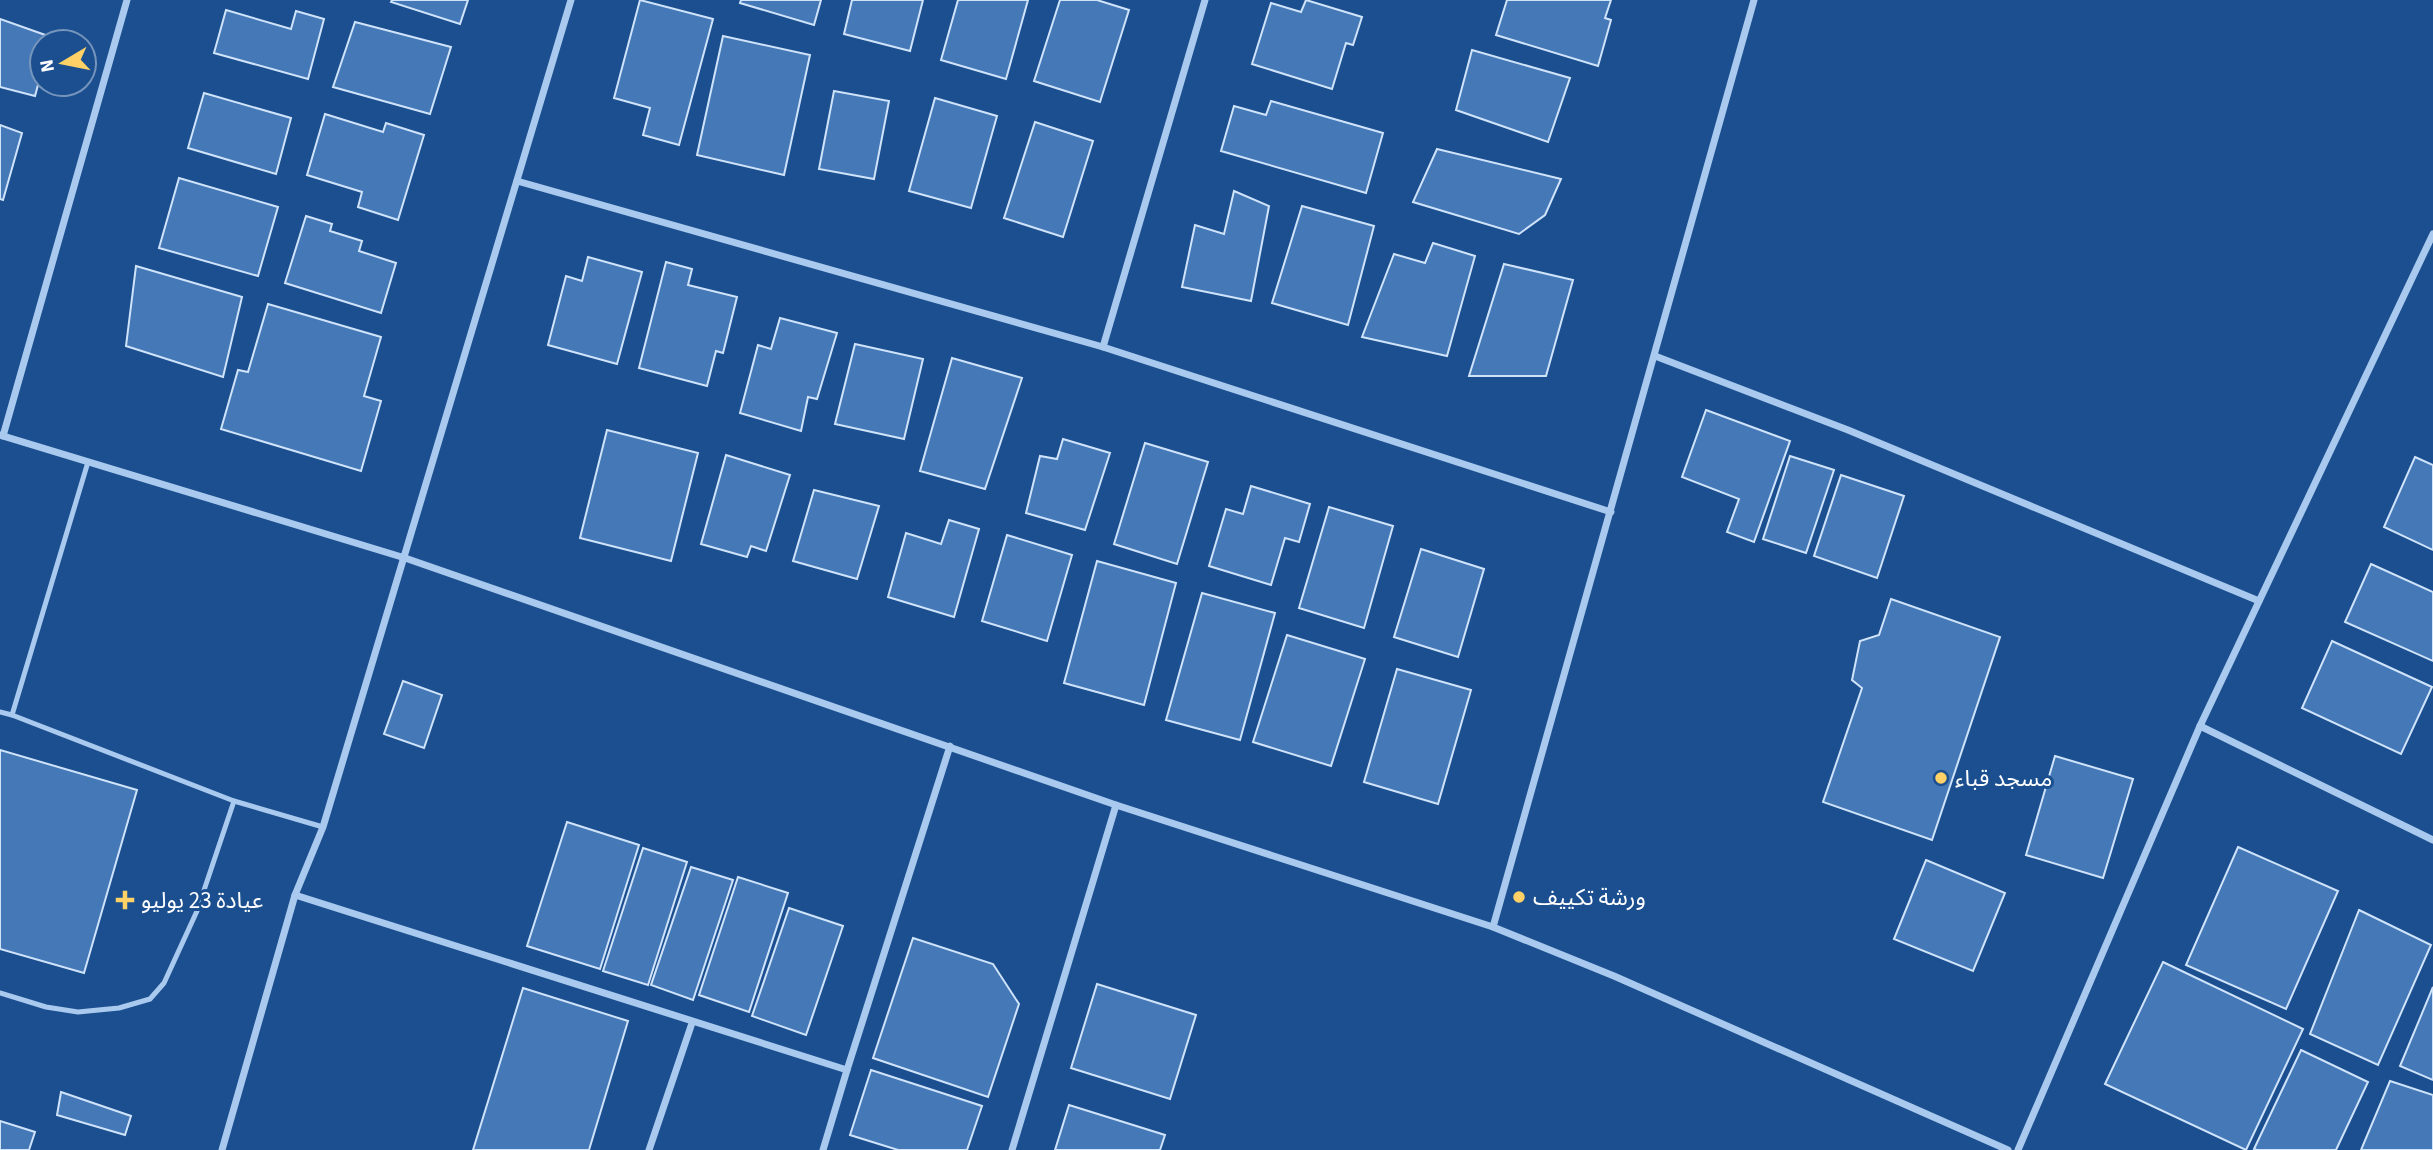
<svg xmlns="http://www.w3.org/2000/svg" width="2433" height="1150" viewBox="0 0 2433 1150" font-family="'Source Sans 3','Noto Sans Arabic',sans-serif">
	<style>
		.building { fill: #4478b7; stroke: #cfe3fa; stroke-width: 2 }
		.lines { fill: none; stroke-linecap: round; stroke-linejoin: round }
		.service { stroke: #a9c9ee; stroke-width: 5 }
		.minor { stroke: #a9c9ee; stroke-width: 7 }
		.poi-dot { fill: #ffd166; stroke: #1b4f8f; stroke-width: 2.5 }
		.labels { text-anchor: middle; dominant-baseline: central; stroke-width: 6; stroke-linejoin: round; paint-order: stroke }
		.poi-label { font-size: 23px; fill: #fff; stroke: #1b4f8f; text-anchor: start }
	</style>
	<rect width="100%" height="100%" fill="#1b4f8f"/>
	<g class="building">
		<polygon points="392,0 468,0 460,24 391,2"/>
		<polygon points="640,0 713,19 679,145 643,135 650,108 614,98"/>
		<polygon points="741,0 821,0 814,25 740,3"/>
		<polygon points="852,0 923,0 910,51 844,34"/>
		<polygon points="958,0 1028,0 1006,79 941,60"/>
		<polygon points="1060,0 1097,0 1129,10 1100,102 1034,81"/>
		<polygon points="1306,0 1362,17 1353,45 1346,43 1332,89 1252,64 1271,3 1301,12"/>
		<polygon points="1507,0 1611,0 1605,18 1611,20 1598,66 1496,35"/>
		<polygon points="226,10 291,29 296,11 324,19 308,79 214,53"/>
		<polygon points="0,19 51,37 50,42 42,42 42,70 35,96 0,87"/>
		<polygon points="355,22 451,47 430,114 333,87"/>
		<polygon points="723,36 810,55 784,175 697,155"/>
		<polygon points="1472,50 1570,78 1548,142 1456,110"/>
		<polygon points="834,91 889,101 874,179 819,169"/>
		<polygon points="204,93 291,118 276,174 188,148"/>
		<polygon points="935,98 997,116 971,208 909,191"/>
		<polygon points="1271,101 1383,133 1366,193 1221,151 1234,106 1266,115"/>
		<polygon points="325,114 383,132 386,123 424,135 398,220 358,207 362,192 307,175"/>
		<polygon points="1035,122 1093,141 1063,237 1004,218"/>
		<polygon points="0,125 22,133 3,200 0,199"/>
		<polygon points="1437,149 1561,179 1545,215 1519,234 1413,202"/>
		<polygon points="179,178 278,207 258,276 159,248"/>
		<polygon points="1234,191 1269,206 1251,301 1182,287 1195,225 1224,234"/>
		<polygon points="1302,206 1374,226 1348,325 1272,303"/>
		<polygon points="306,216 332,224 330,231 362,241 359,251 396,263 381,313 285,283"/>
		<polygon points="1433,243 1475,256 1447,356 1362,337 1394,254 1425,263"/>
		<polygon points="588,257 642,272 617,364 548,345 566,276 582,281"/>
		<polygon points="666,262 692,269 688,285 737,297 723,353 716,351 707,386 639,368"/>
		<polygon points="1504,264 1573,280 1546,376 1469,376"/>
		<polygon points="136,266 242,297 223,377 126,346"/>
		<polygon points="268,304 381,337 364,396 381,401 361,471 221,429 238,370 248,372"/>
		<polygon points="780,318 837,333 817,399 808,397 801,431 740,413 758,345 771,349"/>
		<polygon points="855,344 923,359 904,439 835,424"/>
		<polygon points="952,358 1022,378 985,489 920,471"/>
		<polygon points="1706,410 1790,441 1754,542 1727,532 1739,499 1682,477"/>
		<polygon points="607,430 698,453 671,561 580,538"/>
		<polygon points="1063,439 1110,453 1085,530 1026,513 1040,456 1057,459"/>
		<polygon points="1145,443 1208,462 1177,564 1114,544"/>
		<polygon points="726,455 790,475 766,551 751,546 747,557 701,544"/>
		<polygon points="1790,456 1834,470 1806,553 1763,539"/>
		<polygon points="2415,457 2433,465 2433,550 2384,527"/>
		<polygon points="1841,475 1904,496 1877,578 1814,556"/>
		<polygon points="1251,486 1310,504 1299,542 1285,538 1271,585 1209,566 1226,509 1243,514"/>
		<polygon points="814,490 879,506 857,579 793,561"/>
		<polygon points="1329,507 1393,526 1364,628 1299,608"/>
		<polygon points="949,520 979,529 954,617 888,597 906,533 941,544"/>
		<polygon points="1007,535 1072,555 1047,641 982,621"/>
		<polygon points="1421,549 1484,569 1458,657 1394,637"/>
		<polygon points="1097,561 1176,583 1144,705 1064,683"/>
		<polygon points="2371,564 2433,592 2433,661 2345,622"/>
		<polygon points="1202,593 1275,613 1240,740 1166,720"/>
		<polygon points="1891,599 2000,637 1932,840 1823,802 1862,688 1852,680 1860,641 1879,635"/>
		<polygon points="1287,635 1365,659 1331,766 1253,742"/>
		<polygon points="2332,641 2432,687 2401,754 2302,708"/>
		<polygon points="1397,669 1471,690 1438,804 1364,782"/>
		<polygon points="403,681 442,695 424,748 384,734"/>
		<polygon points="0,750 137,790 84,973 0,949"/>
		<polygon points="2055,756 2133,779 2103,878 2026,855"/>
		<polygon points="567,822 639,845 600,969 527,946"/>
		<polygon points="2238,847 2338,891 2286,1009 2186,965"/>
		<polygon points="643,848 687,862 648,985 603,971"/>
		<polygon points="1926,860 2005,893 1973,971 1894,939"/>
		<polygon points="691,867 733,880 693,1000 651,985"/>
		<polygon points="738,877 788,893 749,1012 699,995"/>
		<polygon points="789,908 843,926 806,1035 752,1016"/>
		<polygon points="2359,910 2431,945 2378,1065 2310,1034"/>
		<polygon points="913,938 993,964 1019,1004 988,1097 873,1058"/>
		<polygon points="2163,962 2303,1029 2246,1150 2105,1084"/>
		<polygon points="1097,984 1196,1015 1170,1099 1071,1068"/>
		<polygon points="2433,987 2433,1080 2400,1066"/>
		<polygon points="523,988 628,1021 589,1150 473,1150"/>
		<polygon points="2301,1050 2368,1082 2336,1150 2257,1150 2254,1149"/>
		<polygon points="871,1070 982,1106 967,1150 898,1150 850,1135"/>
		<polygon points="2390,1081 2433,1095 2433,1150 2361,1150"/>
		<polygon points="61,1092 131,1116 125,1135 57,1115"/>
		<polygon points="1069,1105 1165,1135 1160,1150 1055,1150"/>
		<polygon points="0,1121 35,1132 29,1150 0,1150"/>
	</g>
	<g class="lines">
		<g class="service">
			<polyline points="0,712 12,715 88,462"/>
			<polyline points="12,715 234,801 323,827"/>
			<polyline points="0,993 46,1007 78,1012 119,1008 150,999 164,983 197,911 234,801"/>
		</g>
		<g class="minor">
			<polyline points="517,181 1103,347 1611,512"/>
			<polyline points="1103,347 1205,0"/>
			<polyline points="1655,356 1848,430 2259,601"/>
			<polyline points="0,435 405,558 1116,805 1493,927 1614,976 2008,1150"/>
			<polyline points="3,436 127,0"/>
			<polyline points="2200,726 2433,840"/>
			<polyline points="295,895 847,1070 823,1150"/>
			<polyline points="1493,927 1754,0"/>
			<polyline points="847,1070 950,746"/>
			<polyline points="222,1150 295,895 323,827 571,0"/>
			<polyline points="649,1150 692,1023"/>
			<polyline points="1012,1150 1116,805"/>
			<polyline points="2018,1150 2200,726 2433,234"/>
		</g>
	</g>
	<g class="poi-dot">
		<circle cx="1941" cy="778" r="7"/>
		<circle cx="1519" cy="897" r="7"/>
		<path d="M121.5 889.5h7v7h7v7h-7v7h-7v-7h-7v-7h7z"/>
	</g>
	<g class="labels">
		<g class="poi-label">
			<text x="1955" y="778">مسجد قباء</text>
			<text x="1533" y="897">ورشة تكييف</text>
			<text x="141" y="900">عيادة 23 يوليو</text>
		</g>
	</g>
	<g transform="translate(63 63) rotate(260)"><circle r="33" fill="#1b4f8f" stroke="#7695bc" stroke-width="2"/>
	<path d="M0-5L12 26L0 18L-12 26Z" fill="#ffd166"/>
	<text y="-10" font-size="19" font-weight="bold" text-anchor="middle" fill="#ffffff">N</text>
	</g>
</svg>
